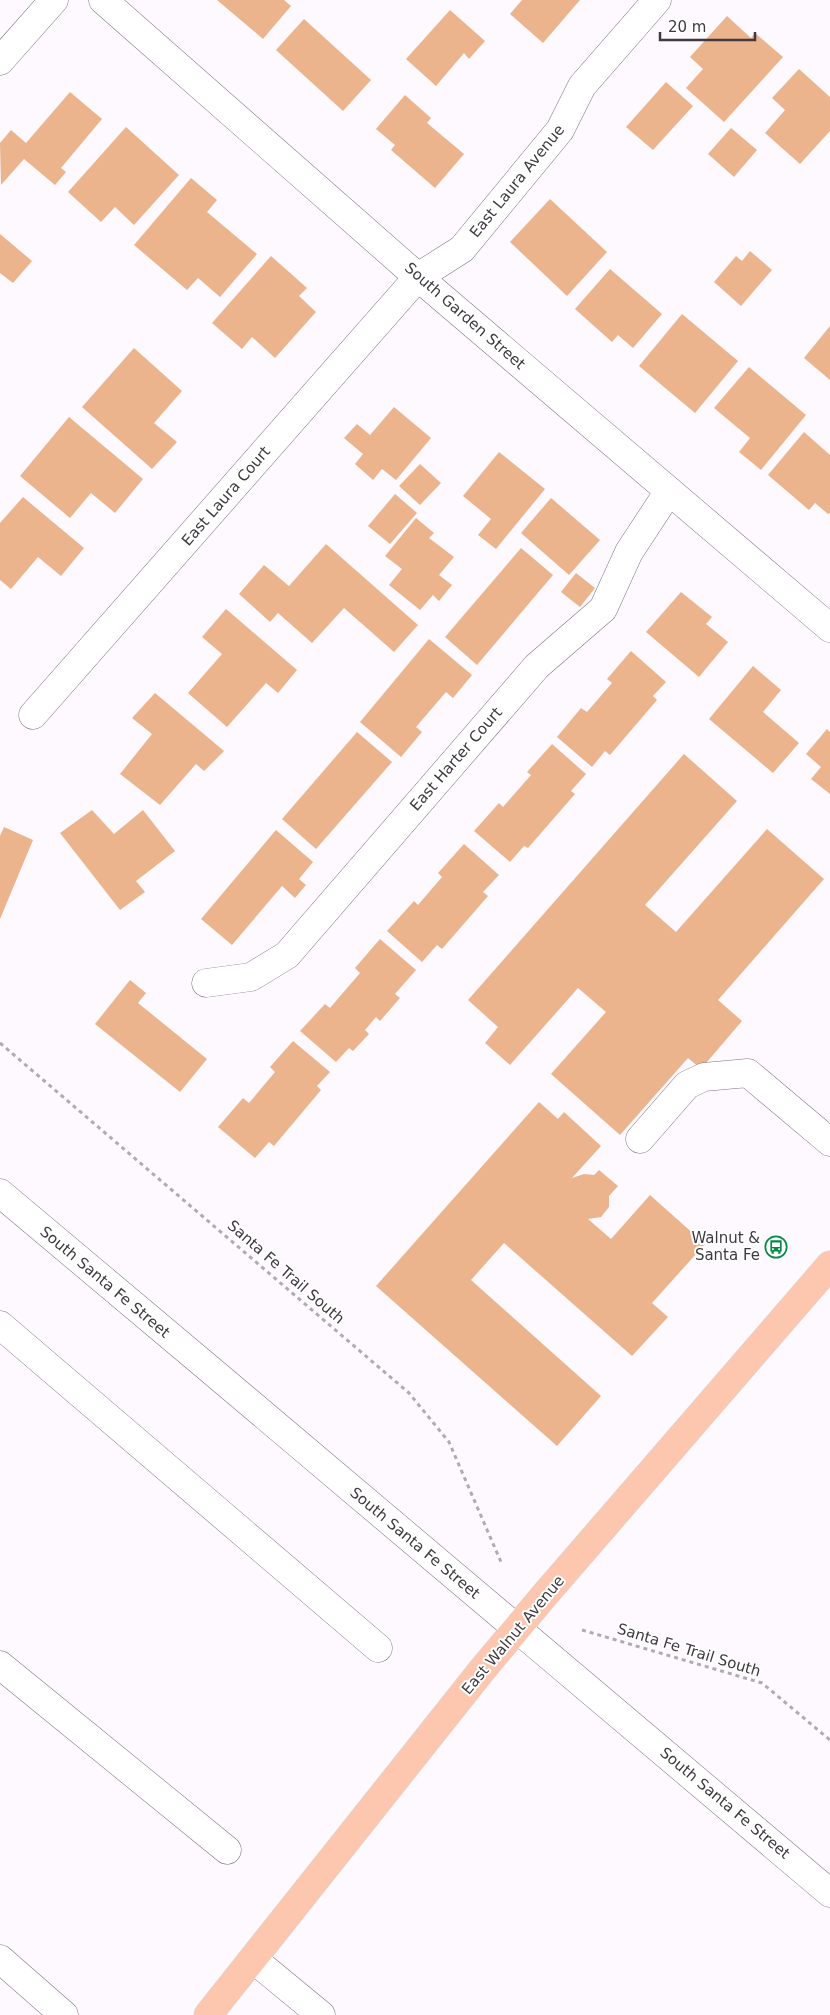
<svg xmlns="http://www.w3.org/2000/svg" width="830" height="2015" viewBox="0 0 830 2015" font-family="'DejaVu Sans',sans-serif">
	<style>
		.building { fill: #ecb48c }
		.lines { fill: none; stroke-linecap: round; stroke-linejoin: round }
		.minor-casing { stroke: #7e7580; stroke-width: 29 }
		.major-casing { stroke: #d8d8d9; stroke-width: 29 }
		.path { stroke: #b0abb1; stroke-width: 3; stroke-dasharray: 4 4; stroke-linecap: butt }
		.minor { stroke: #fff; stroke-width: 28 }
		.major { stroke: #fdc6ae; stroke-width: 28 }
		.labels { text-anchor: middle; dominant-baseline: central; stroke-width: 4; stroke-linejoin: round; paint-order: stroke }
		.street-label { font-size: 15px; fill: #3e3a3f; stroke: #fff }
		.poi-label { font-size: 15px; fill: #3e3a3f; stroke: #fff; text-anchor: end }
	</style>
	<rect width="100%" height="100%" fill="#fef8ff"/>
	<g class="building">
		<polygon points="217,0 284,0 291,6 263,39"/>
		<polygon points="522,0 580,0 543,43 510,14"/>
		<polygon points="450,10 485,41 469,59 464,53 436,86 406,59"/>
		<polygon points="727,16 751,38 755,33 783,57 724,122 686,88 703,69 690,57"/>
		<polygon points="304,19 371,80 343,111 276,50"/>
		<polygon points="799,69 830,97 830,131 800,164 765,133 785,110 772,98"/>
		<polygon points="666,82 693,106 653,150 626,127"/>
		<polygon points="70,92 102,119 61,168 66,172 55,185 24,159 1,185 0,143 11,130 26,143"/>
		<polygon points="405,95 431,118 427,123 464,154 435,188 391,150 395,145 376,129"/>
		<polygon points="126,127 179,175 134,225 115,207 101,222 68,192"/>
		<polygon points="731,128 757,150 734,177 708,154"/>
		<polygon points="191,178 217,200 207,212 257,254 220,297 198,278 187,290 134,245"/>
		<polygon points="550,199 607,252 567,296 510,242"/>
		<polygon points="0,234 32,261 13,283 0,273"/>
		<polygon points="750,251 772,270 741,306 714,282 736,256 742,261"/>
		<polygon points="271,256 307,288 299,296 316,312 275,358 252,337 242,349 212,323"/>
		<polygon points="610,269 662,314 633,348 618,335 612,342 575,309"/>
		<polygon points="682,314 738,361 695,413 639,366"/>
		<polygon points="830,326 830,380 804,358"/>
		<polygon points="134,348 182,391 154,423 177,442 152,469 82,407"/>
		<polygon points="749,367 806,415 761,470 739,452 750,438 714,408"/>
		<polygon points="394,407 431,438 396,480 382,469 373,480 355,464 363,454 344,438 357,424 370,435"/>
		<polygon points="69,417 143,479 115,513 91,493 70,518 20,476"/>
		<polygon points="804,432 830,455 830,513 828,514 815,503 809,510 768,475"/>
		<polygon points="499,452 545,489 496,549 478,535 491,519 463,496"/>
		<polygon points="420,464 441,483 420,505 399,486"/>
		<polygon points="395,494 417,513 390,544 368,526"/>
		<polygon points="23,497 84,548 61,576 38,557 11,589 0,580 0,523"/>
		<polygon points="551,498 600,540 569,575 521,533"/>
		<polygon points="416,518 434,533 429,538 454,557 439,575 452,585 439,601 433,595 420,610 389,585 402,569 385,556"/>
		<polygon points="326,544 418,625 394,652 344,608 312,643 278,613 270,622 239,594 264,565 289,586"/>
		<polygon points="521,548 553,575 477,665 445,637"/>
		<polygon points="576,573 595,588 580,607 561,592"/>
		<polygon points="681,592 712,617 706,624 728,642 699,677 646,632"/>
		<polygon points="226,609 297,670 278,693 266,683 227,727 188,693 222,654 202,637"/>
		<polygon points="429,639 472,675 453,698 446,692 416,727 422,732 401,757 360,722"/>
		<polygon points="631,651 666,682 653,696 657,700 610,755 605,751 592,767 557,737 581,708 587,712 612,683 607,679"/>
		<polygon points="753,666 781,690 763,712 799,743 773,773 709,719"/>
		<polygon points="155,693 224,751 204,771 196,764 160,805 120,774 152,734 132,718"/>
		<polygon points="827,729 830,732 830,794 811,779 821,767 806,754"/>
		<polygon points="357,732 392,762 316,849 282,819"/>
		<polygon points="552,744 586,774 571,791 575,794 528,848 524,846 510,862 474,831 499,803 503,807 531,775 527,772"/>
		<polygon points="684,754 737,801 645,905 676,932 767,829 824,879 718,1000 742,1021 701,1069 688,1058 620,1135 551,1074 606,1012 578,988 510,1065 485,1043 498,1027 468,1000"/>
		<polygon points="92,810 114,834 143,810 175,851 136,881 145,892 120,910 60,833"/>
		<polygon points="4,827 33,840 0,919 0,836"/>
		<polygon points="276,830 313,862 299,879 306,885 295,898 282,886 232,945 201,919"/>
		<polygon points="464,844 499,875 483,892 488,896 442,949 437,945 422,962 387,931 414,901 418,905 442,877 438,873"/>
		<polygon points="380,939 416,970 395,994 400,998 380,1021 376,1017 365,1030 369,1034 353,1051 349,1048 336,1062 300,1031 325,1004 330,1008 360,973 355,968"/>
		<polygon points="130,980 146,993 138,1003 207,1059 180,1092 95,1024"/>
		<polygon points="293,1041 330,1072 317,1086 321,1090 274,1146 269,1142 255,1158 218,1127 243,1098 249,1103 275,1072 270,1067"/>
		<polygon points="539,1102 558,1119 564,1112 601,1146 572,1178 584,1174 594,1175 599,1170 618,1186 609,1196 609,1207 601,1217 588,1219 611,1239 650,1195 705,1244 652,1303 668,1317 632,1356 504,1243 471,1280 601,1396 557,1446 376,1286"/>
	</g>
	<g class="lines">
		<g class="minor-casing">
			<g id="minor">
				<polyline points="103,0 418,277 830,628"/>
				<polyline points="0,61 54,0"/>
				<polyline points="33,715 418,277 462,249 560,130 582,86 657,0"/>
				<polyline points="206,983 251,977 287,955 537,666 603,609 629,552 669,491"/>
				<polyline points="640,1139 687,1085 704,1077 748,1073 830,1142"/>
				<path d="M0,1193c277,233 555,465 830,700"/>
				<polyline points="0,1325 378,1648"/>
				<polyline points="0,1665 227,1850"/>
				<polyline points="0,1959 64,2015"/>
				<polyline points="253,1959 321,2015"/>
			</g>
		</g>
		<g class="major-casing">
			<polyline id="major" points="208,2015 482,1670 543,1597 830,1265"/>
		</g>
		<g class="path">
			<polyline points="0,1043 409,1393 449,1442 501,1562"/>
			<polyline points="582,1630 762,1683 830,1740"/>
		</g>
		<use href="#minor" class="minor"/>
		<use href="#major" class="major"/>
	</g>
	<defs>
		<g id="bus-ring" transform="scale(1.125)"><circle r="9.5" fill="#fff" stroke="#058a46" stroke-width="1.5"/><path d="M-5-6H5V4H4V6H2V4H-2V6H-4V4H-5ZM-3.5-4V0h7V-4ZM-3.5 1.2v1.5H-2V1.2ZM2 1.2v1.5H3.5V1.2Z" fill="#058a46"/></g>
	</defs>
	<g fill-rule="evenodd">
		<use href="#bus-ring" x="776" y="1247"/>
	</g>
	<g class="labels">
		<g class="street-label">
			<text transform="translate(517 181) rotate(-51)">East Laura Avenue</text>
			<text transform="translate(465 316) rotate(41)">South Garden Street</text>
			<text transform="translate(226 496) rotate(-49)">East Laura Court</text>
			<text transform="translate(456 759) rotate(-49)">East Harter Court</text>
			<text transform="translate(286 1272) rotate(41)">Santa Fe Trail South</text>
			<text transform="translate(105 1282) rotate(40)">South Santa Fe Street</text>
			<text transform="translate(415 1543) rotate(40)">South Santa Fe Street</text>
			<text transform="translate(513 1635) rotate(-50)">East Walnut Avenue</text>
			<text transform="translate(689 1650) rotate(17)">Santa Fe Trail South</text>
			<text transform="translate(725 1803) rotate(40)">South Santa Fe Street</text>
		</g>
		<g class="poi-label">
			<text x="760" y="1238">Walnut &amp;<tspan x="760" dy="17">Santa Fe</tspan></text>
		</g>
	</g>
	<path d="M660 32v8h95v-8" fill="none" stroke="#3e3a3f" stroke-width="2.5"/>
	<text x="668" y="32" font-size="15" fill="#3e3a3f" stroke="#ffffff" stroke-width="4" paint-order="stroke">20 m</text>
</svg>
